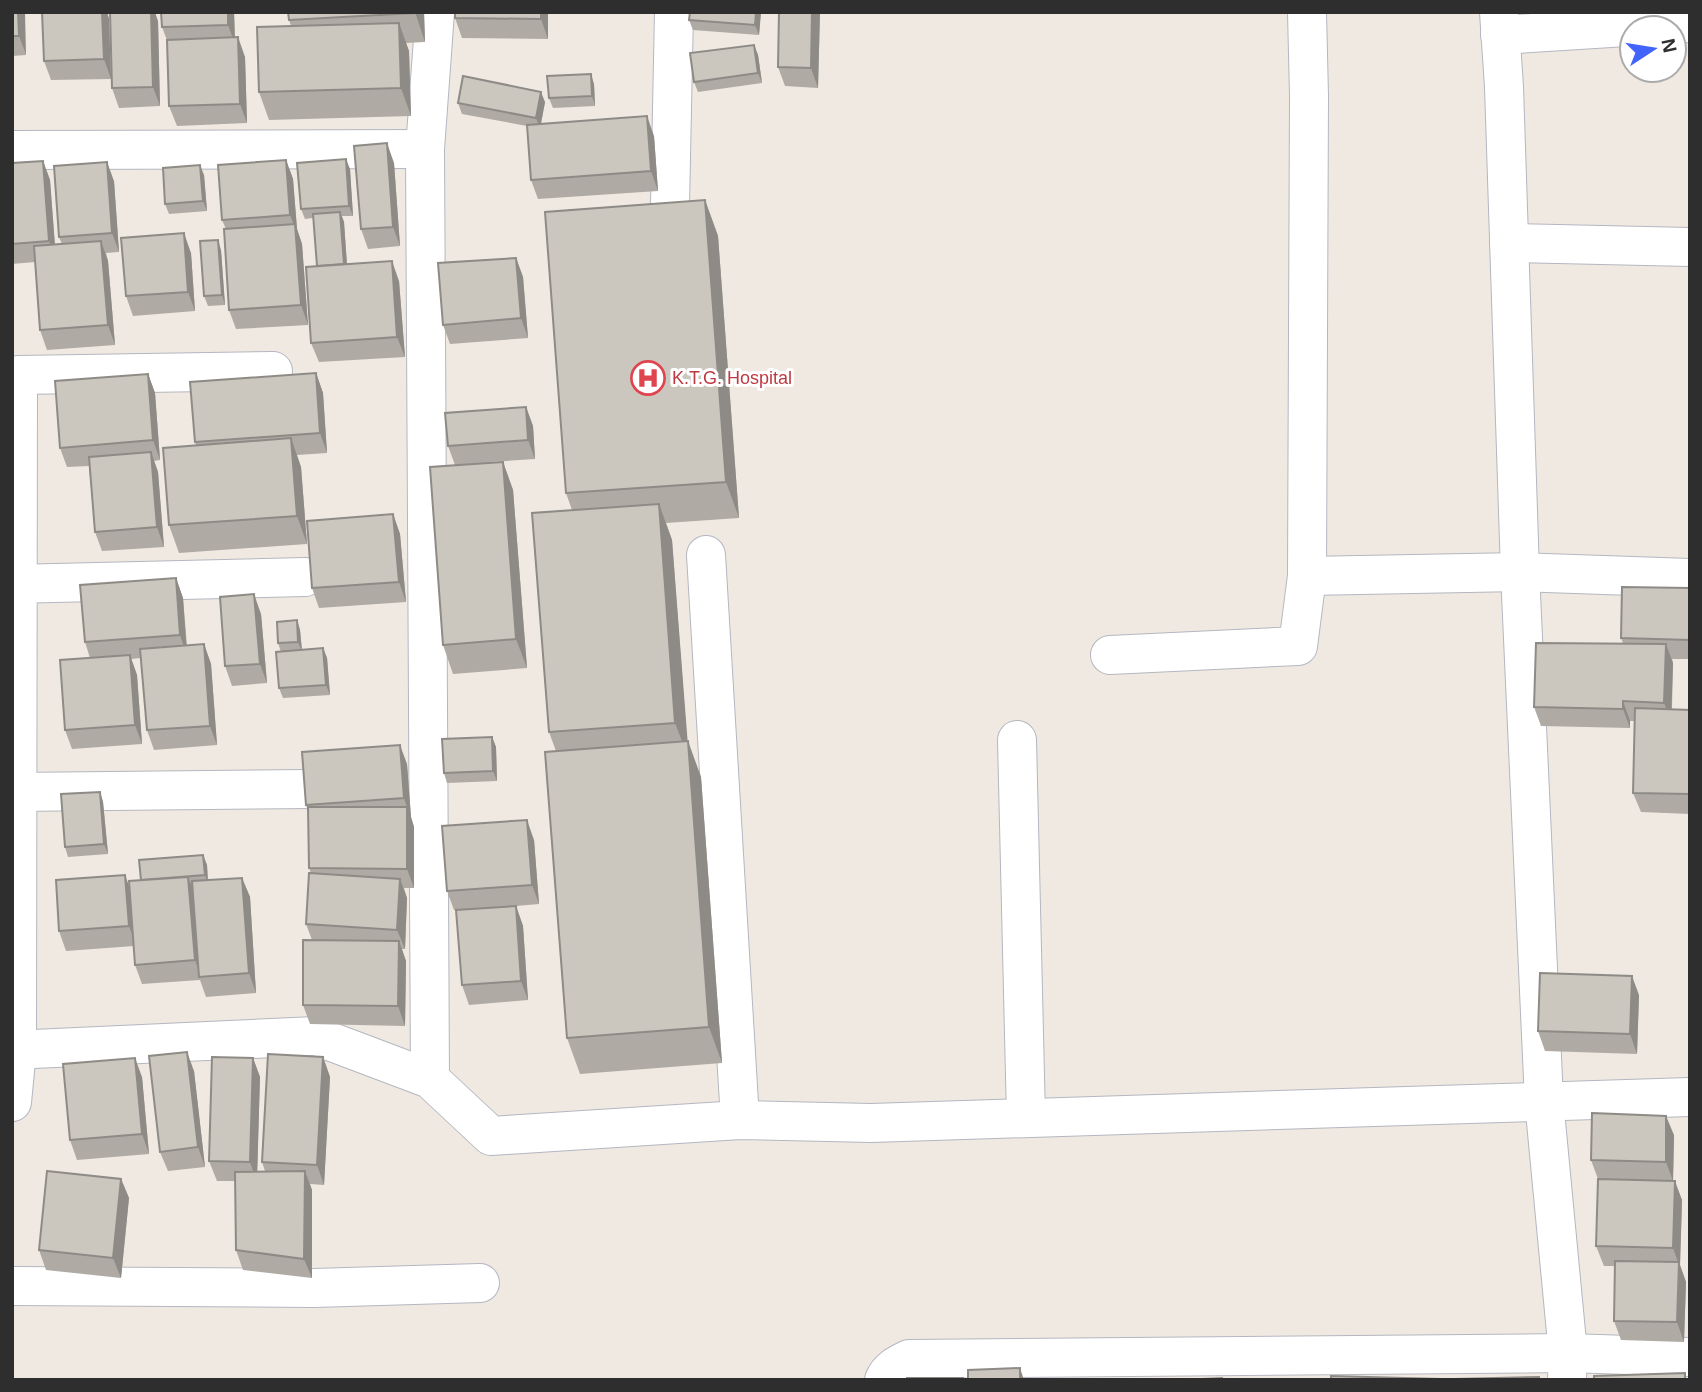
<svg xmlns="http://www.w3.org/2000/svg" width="1702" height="1392" viewBox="0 0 1702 1392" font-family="Helvetica,sans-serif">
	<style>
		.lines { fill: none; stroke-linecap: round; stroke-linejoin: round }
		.minor-casing { stroke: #b4b7c1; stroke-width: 40 }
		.minor { stroke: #fff; stroke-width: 38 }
		.wall { fill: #afaba4 }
		.shaded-wall { fill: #8e8b86 }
		.building { fill: #cbc7bf; stroke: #8e8b86; stroke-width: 2 }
		.labels { text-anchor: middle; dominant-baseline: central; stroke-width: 6; stroke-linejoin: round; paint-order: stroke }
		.health-label { font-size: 18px; fill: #be3a42; stroke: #fff; text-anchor: start }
	</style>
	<rect width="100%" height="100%" fill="#efe9e1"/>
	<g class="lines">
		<g class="minor-casing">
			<g id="minor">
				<polyline points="1307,12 1309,96 1307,576 1520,572 1690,578"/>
				<polyline points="1499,12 1504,87 1520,572 1544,1101 1568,1353 1567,1380"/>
				<polyline points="1500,35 1690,23"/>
				<polyline points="12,150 425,149"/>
				<polyline points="670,206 674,12"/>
				<polyline points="1509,243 1690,247"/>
				<polyline points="706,555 740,1120"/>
				<polyline points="12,584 305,577"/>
				<polyline points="1110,655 1298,646 1307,576"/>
				<polyline points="1017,740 1026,1118"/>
				<polyline points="12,792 311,789"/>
				<polyline points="12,1050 316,1036 430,1079 491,1136 740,1120 871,1123 1690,1097"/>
				<polyline points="430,1079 425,149 435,12"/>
				<polyline points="12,1102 17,1050 18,375 273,371"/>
				<polyline points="12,1286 314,1288 480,1283"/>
				<path d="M884,1380c5,-12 15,-16 25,-21l659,-6 122,4"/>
			</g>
		</g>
		<use href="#minor" class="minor"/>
	</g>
	<g class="wall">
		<polygon points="12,12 26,55 12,56"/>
		<polygon points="42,12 107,12 109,19 111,79 51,80 44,61"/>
		<polygon points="234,12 235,38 245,57 247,123 177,126 169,106 168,43 162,27"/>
		<polygon points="288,12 424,12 425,42 406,43 409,51 411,116 269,120 259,92 291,26 289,20"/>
		<polygon points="548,12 548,39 462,38 455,18"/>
		<polygon points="690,12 761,12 759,35 693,30 689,20"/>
		<polygon points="820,12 818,88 785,86 778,67"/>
		<polygon points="158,21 160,106 119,108 112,88"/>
		<polygon points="754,45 758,55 762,83 698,92 694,82"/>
		<polygon points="594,84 595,106 553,108 549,98"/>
		<polygon points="545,102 541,124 654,136 658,191 538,199 531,180 527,126 462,114 458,103"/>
		<polygon points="286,160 293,179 297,229 302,244 308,325 236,329 229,310 226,229 222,220"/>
		<polygon points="43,161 50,180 55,244 62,244 59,237 114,181 119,252 106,253 108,261 115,345 47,350 40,330 35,262 12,264 12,163"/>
		<polygon points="394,163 400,246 368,249 361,229"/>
		<polygon points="350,169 353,216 342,216 344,222 347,264 399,281 405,357 319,362 311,343 317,266 313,218 305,219 301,209"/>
		<polygon points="204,175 207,211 169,214 165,204"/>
		<polygon points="705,200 718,236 739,518 666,523 672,540 687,741 701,777 722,1063 580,1074 567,1038 556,751 549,732 572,510 566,493"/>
		<polygon points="221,250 225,305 208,306 204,296"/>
		<polygon points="191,253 195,311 133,316 126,296"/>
		<polygon points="516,258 523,277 528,338 450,344 443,325"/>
		<polygon points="316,373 323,393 327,453 297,455 301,467 307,544 179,553 169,525 196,445 195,442"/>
		<polygon points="148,374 155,393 160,460 154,461 158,472 164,547 102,551 95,532 89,466 67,467 60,448"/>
		<polygon points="526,407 533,426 535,459 490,462 503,462 513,490 527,668 453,674 443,645 455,465 448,446"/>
		<polygon points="393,514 400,534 406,602 319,608 312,588"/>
		<polygon points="176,578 183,598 187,646 204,644 211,664 217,745 154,750 147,730 141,658 131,659 137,675 142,744 72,749 65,730 90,658 85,642"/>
		<polygon points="1690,588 1690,659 1672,659 1673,663 1672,709 1690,710 1690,814 1641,812 1633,793 1635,721 1630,721 1630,728 1541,726 1534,707 1623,643 1621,638"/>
		<polygon points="261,614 267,683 232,686 225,666"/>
		<polygon points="297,620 300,630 302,650 323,648 327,658 330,695 283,698 279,688 281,652 278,643"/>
		<polygon points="492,737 496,747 497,781 447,783 444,773"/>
		<polygon points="407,764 411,817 414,827 414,888 404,888 407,898 405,949 402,949 406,961 405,1026 310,1024 303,1005 312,940 306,924 311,873 309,868 308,812 306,805"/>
		<polygon points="100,792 103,802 108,854 68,857 65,847"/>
		<polygon points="534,840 539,904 516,906 523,926 528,1000 469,1005 462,985 510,906 454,910 447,891"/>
		<polygon points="203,855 207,865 208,880 242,878 250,897 256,993 206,997 200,980 142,984 135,965 134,946 66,951 59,931 129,886"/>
		<polygon points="1639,995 1637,1054 1545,1051 1538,1031"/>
		<polygon points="323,1057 330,1077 324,1185 310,1184 312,1190 312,1278 243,1270 236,1250 235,1181 217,1181 209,1161 253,1058 260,1077 257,1171 265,1171 262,1162"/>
		<polygon points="194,1071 205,1167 168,1171 160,1152"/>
		<polygon points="142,1077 149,1154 77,1160 70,1140"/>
		<polygon points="1674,1135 1673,1181 1682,1200 1680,1265 1686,1282 1684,1342 1621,1340 1614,1321 1615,1266 1604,1266 1596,1246 1598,1179 1591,1160"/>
		<polygon points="121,1179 129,1198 121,1278 46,1270 39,1250"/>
	</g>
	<g class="shaded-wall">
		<polygon points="18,12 25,12 26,55 19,36"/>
		<polygon points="102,12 107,12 109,19 111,79 104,59"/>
		<polygon points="151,12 155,12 158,21 160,106 153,87"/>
		<polygon points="228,12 234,12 235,44 228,25"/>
		<polygon points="415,12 424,12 425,42"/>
		<polygon points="541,12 548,12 548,39 541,19"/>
		<polygon points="756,12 761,12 759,35 755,25"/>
		<polygon points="812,12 820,12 818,88 811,68"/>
		<polygon points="399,23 409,51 411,116 401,88"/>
		<polygon points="238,37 245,57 247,123 240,104"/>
		<polygon points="754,45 758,55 762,83 758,73"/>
		<polygon points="591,74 594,84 595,106 592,96"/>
		<polygon points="541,92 545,102 540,128 536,118"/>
		<polygon points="647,116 654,136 658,191 651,171"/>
		<polygon points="387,143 394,163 400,246 393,227"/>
		<polygon points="346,159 350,169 353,216 349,206"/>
		<polygon points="286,160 293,179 297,229 302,244 308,325 301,305 296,230 290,215"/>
		<polygon points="43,161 50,180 56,261 49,241"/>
		<polygon points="107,162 114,181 119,252 112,233"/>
		<polygon points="200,165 204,175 207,211 203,201"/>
		<polygon points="705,200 718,236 739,518 726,482"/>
		<polygon points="340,212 344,222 348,281 345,271"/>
		<polygon points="184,233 191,253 195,311 188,292"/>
		<polygon points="218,240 221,250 225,305 222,295"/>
		<polygon points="101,241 108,261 115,345 108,325"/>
		<polygon points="516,258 523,277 528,338 521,318"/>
		<polygon points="392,261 399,281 405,357 397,337"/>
		<polygon points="316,373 323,393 327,453 320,433"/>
		<polygon points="148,374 155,393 160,460 153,440"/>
		<polygon points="526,407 533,426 535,459 528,440"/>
		<polygon points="291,438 301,467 307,544 297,516"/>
		<polygon points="151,452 158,472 164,547 157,527"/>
		<polygon points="503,462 513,490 527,668 516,639"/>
		<polygon points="659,504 672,540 689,759 675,723"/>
		<polygon points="393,514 400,534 406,602 399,582"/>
		<polygon points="176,578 183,598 187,655 180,635"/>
		<polygon points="254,594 261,614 267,683 260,664"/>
		<polygon points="297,620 300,630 302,652 298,642"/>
		<polygon points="204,644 211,664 217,745 210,726"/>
		<polygon points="1666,644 1673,663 1671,722 1664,703"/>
		<polygon points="323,648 327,658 330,695 326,685"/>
		<polygon points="130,655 137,675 142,744 135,725"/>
		<polygon points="1623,701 1630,721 1630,728 1623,709"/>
		<polygon points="492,737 496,747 497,781 493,771"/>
		<polygon points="688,741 701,777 722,1063 709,1027"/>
		<polygon points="400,745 407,764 411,817 414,827 414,888 407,869 407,807 404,798"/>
		<polygon points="100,792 103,802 108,854 104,844"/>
		<polygon points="527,820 534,840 539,904 532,885"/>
		<polygon points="203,855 207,865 208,885 205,875"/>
		<polygon points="125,875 132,894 136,945 129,926"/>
		<polygon points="188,877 196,896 201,977 195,960"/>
		<polygon points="242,878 250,897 256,993 249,973"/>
		<polygon points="400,879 407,898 405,949 397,930"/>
		<polygon points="516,906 523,926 528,1000 521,981"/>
		<polygon points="399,941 406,961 405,1026 398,1006"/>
		<polygon points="1632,976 1639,995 1637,1054 1630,1034"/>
		<polygon points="187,1052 194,1071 205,1167 198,1147"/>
		<polygon points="323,1057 330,1077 324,1185 317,1165"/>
		<polygon points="135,1058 142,1077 149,1154 142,1134"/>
		<polygon points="253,1058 260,1077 257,1182 250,1162"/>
		<polygon points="1666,1116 1674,1135 1673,1181 1666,1162"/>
		<polygon points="305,1171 312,1190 312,1278 304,1259"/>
		<polygon points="121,1179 129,1198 121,1278 113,1258"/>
		<polygon points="1675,1181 1682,1200 1680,1265 1686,1282 1684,1342 1677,1322 1679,1265 1673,1248"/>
		<polygon points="1020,1368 1024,1380 1020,1380"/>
	</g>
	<g class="building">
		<polygon points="12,12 18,12 19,36 12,36"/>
		<polygon points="42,12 102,12 104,59 44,61"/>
		<polygon points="110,12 151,12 153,87 112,88"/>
		<polygon points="161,12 228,12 228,25 162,27"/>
		<polygon points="288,12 415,12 415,13 289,20"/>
		<polygon points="455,12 541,12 541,19 455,18"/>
		<polygon points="690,12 756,12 755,25 689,20"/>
		<polygon points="779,12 812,12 811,68 778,67"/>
		<polygon points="399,23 401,88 259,92 257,27"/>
		<polygon points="238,37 240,104 169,106 167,40"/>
		<polygon points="754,45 758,73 694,82 690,53"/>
		<polygon points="591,74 592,96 549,98 547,76"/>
		<polygon points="463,76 541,92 536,118 458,103"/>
		<polygon points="647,116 651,171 531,180 527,125"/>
		<polygon points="387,143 393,227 361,229 354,146"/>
		<polygon points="346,159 349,206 301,209 297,163"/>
		<polygon points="286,160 290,215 222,220 218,165"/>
		<polygon points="43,161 49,241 12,244 12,163"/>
		<polygon points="107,162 112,233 59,237 54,166"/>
		<polygon points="200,165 203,201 165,204 163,168"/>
		<polygon points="705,200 726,482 566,493 545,212"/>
		<polygon points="340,212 344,264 317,266 313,214"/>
		<polygon points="295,224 301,305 229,310 224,229"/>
		<polygon points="184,233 188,292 126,296 121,238"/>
		<polygon points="218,240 222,295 204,296 200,241"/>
		<polygon points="101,241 108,325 40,330 34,246"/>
		<polygon points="516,258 521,318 443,325 438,263"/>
		<polygon points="392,261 397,337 311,343 306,267"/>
		<polygon points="316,373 320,433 195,442 190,382"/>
		<polygon points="148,374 153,440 60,448 55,381"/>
		<polygon points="526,407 528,440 448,446 445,413"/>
		<polygon points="291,438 297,516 169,525 163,448"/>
		<polygon points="151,452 157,527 95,532 89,457"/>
		<polygon points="503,462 516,639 443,645 430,467"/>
		<polygon points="659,504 675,723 549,732 532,513"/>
		<polygon points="393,514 399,582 312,588 307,521"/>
		<polygon points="176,578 180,635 85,642 80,585"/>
		<polygon points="1622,587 1690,588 1690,640 1621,638"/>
		<polygon points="254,594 260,664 225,666 220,597"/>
		<polygon points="297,620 298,642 278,643 277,622"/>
		<polygon points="1536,643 1666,644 1664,703 1623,701 1623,709 1534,707"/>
		<polygon points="204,644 210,726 147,730 140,649"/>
		<polygon points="323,648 326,685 279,688 276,652"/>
		<polygon points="130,655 135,725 65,730 60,660"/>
		<polygon points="1635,708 1690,710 1690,794 1633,793"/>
		<polygon points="492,737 493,771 444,773 442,739"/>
		<polygon points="688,741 709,1027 567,1038 545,752"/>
		<polygon points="400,745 404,798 306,805 302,752"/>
		<polygon points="100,792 104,844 65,847 61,794"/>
		<polygon points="308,807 407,807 407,869 309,868"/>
		<polygon points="527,820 532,885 447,891 442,826"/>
		<polygon points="203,855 205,875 141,880 139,860"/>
		<polygon points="309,873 400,879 397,930 306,924"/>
		<polygon points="125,875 129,926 59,931 56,880"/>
		<polygon points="188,877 195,960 135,965 129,881"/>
		<polygon points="242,878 249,973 199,977 192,881"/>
		<polygon points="516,906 521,981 462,985 456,910"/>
		<polygon points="303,940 399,941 398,1006 303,1005"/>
		<polygon points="1540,973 1632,976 1630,1034 1538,1031"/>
		<polygon points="187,1052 198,1147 160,1152 149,1056"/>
		<polygon points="268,1054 323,1057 317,1165 262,1162"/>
		<polygon points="212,1057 253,1058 250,1162 209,1161"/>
		<polygon points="135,1058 142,1134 70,1140 63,1064"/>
		<polygon points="1592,1113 1666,1116 1666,1162 1591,1160"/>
		<polygon points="47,1171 121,1179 113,1258 39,1250"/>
		<polygon points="305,1171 304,1259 236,1250 235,1172"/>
		<polygon points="1598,1179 1675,1181 1673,1248 1596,1246"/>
		<polygon points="1615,1261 1679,1262 1677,1322 1614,1321"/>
		<polygon points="1020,1368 1020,1380 968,1380 968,1370"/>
		<polygon points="1685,1373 1685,1380 1594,1380 1594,1376"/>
		<polygon points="1331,1376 1441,1379 1441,1380 1331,1380"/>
		<polygon points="1539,1377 1539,1380 1454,1380 1454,1379"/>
		<rect x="907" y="1378" width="56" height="2"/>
		<polygon points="1222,1378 1222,1380 1182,1380"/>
	</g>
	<defs>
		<g id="hospital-ring" transform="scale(1.75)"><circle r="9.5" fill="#fff" stroke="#e0444e" stroke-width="1.5"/><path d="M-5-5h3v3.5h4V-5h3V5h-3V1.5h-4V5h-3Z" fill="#e0444e"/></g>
	</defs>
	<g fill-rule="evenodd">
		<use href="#hospital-ring" x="648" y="378"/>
	</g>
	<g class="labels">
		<g class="health-label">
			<text x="672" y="378">K.T.G. Hospital</text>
		</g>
	</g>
	<rect width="1702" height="1392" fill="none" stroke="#2e2e2e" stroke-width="28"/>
	<g transform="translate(1653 49) rotate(78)"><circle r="33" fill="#ffffff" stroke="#ababab" stroke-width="2"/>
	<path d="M0-5L12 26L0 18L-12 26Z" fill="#4264fb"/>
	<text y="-10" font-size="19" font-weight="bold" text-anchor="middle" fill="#2e2e2e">N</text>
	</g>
</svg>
